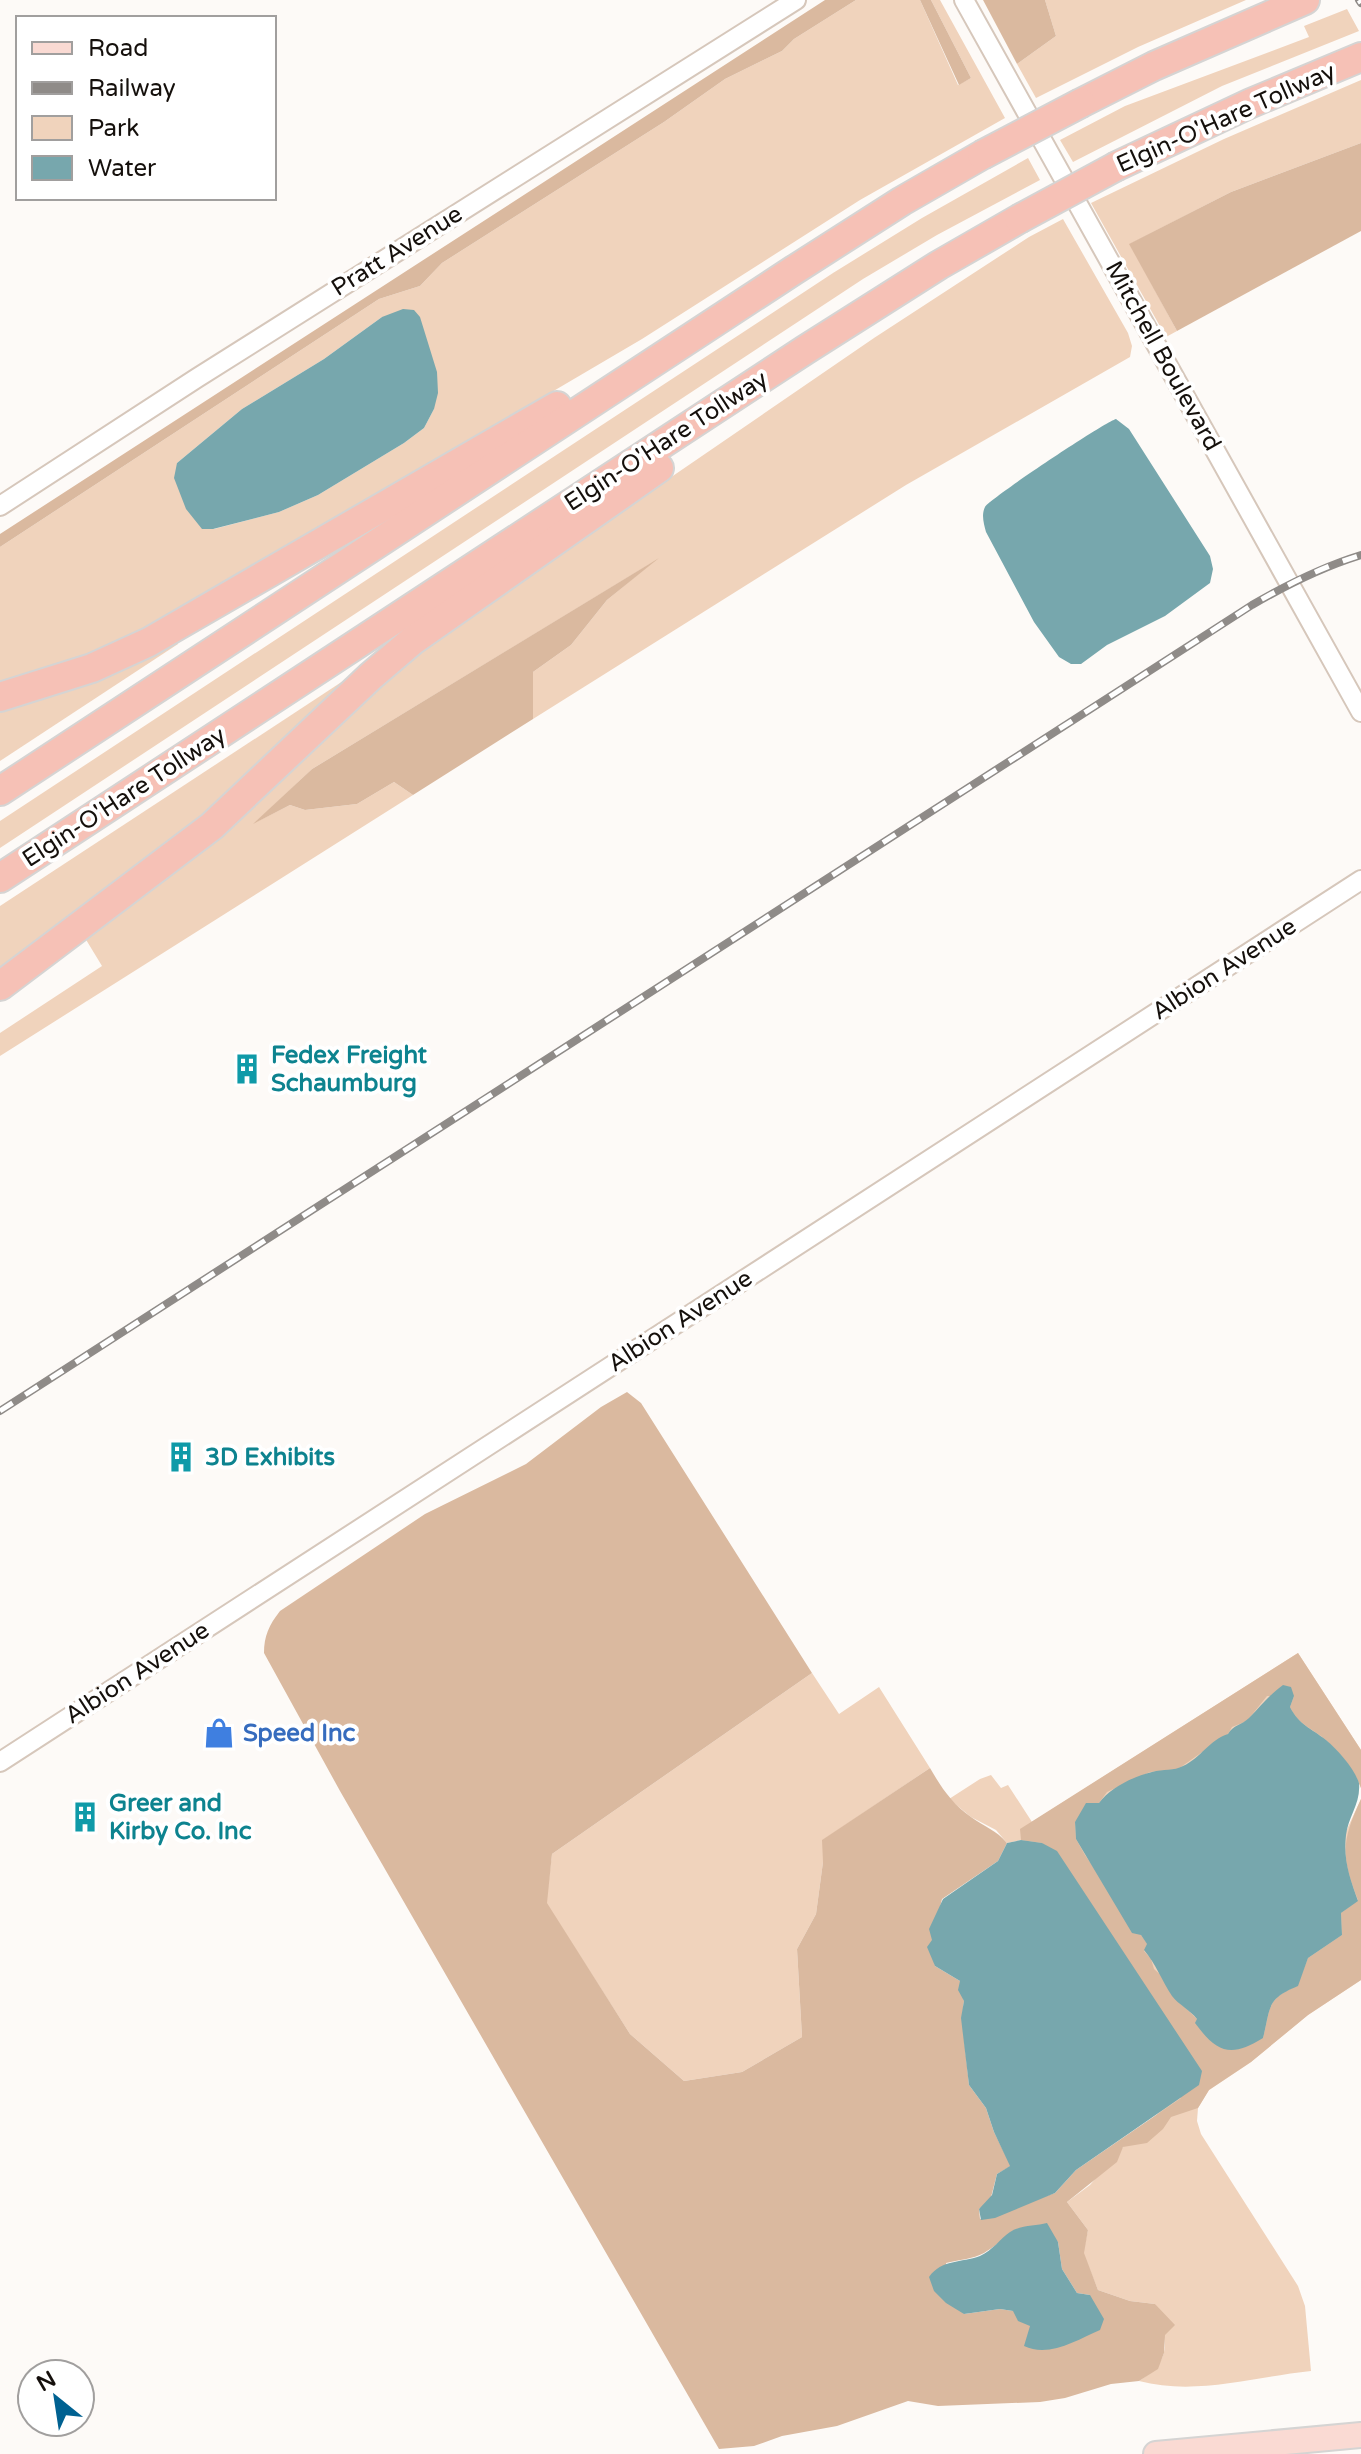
<svg xmlns="http://www.w3.org/2000/svg" width="1361" height="2454" viewBox="0 0 1361 2454" font-family="'Varela Round',sans-serif">
	<style>
		.green { fill: #f0d3bc; fill-rule: evenodd }
		.forest { fill: #dab99f; fill-rule: evenodd }
		.water { fill: #77a7ad }
		.lines { fill: none; stroke-linecap: round; stroke-linejoin: round }
		.minor-casing { stroke: #d6c7bb; stroke-width: 22 }
		.major-casing { stroke: #d5d4d3; stroke-width: 28 }
		.highway-casing { stroke: #d5d4d3; stroke-width: 32 }
		.minor { stroke: #fff; stroke-width: 18 }
		.major { stroke: #fadad3; stroke-width: 24 }
		.highway { stroke: #f6c1b6; stroke-width: 28 }
		.rail-casing { stroke: #8f8b88; stroke-width: 8 }
		.rail { stroke: #fff; stroke-width: 5; stroke-dasharray: 15; stroke-linecap: butt }
		.highway-bridge-casing { stroke: #d5d4d3; stroke-width: 32; stroke-linecap: butt }
		.highway-bridge { stroke: #f6c1b6; stroke-width: 28 }
		.labels { text-anchor: middle; dominant-baseline: central; stroke-width: 8; stroke-linejoin: round; paint-order: stroke }
		.street-label { font-size: 24px; fill: #15100c; stroke: #fff }
		.culture-label { font-size: 24px; font-weight: bold; fill: #0d838f; stroke: #fff; text-anchor: start }
		.shop-label { font-size: 24px; font-weight: bold; fill: #366cbe; stroke: #fff; text-anchor: start }
	</style>
	<rect width="100%" height="100%" fill="#fdfaf7"/>
	<g class="green">
		<path d="M856,0h64l38,85 13,-7 -40,-78h9l65,118 -145,82 -218,139 -471,277c-57,28 -110,50 -171,68v-137l379,-248 41,-13 22,-23 222,-141 61,-43 57,-28 12,-12zM382,317l52,92 -10,19 -20,15 -86,52 -39,17 -65,17 -37,-66 65,-54 82,-50z"/>
		<polygon points="1045,0 1246,0 1138,47 1036,98 1017,64 1056,36"/>
		<polygon points="1347,9 1359,31 1222,86 1073,162 1060,140 1125,106 1309,37 1304,26"/>
		<polygon points="1361,80 1361,143 1231,192 1130,244 1177,331 1166,337 1091,203 1224,139"/>
		<polygon points="1028,158 1040,180 937,235 863,279 0,848 0,821 833,273 922,218"/>
		<polygon points="1063,219 1128,333 1132,346 1130,357 906,485 533,719 533,672 571,645 607,600 653,562 312,769 256,822 290,805 305,810 357,804 394,782 413,795 0,1056 0,1033 102,966 85,938 401,669 470,615 874,338 1029,237"/>
		<polygon points="176,640 178,644 0,761 0,710"/>
		<polygon points="343,681 346,685 210,811 165,848 0,968 0,906"/>
		<path d="M1298,1653l63,97v38l-5,-13 -111,274 116,-250v181l-53,35 -57,47 -42,28 -11,18 -1,13 4,13 97,152 7,20 6,65c-57,6 -116,25 -172,10 36,-23 27,-40 16,-77l-25,-3 -32,-11 -15,-37 5,-23 -21,-28 23,-17 33,-38 79,-76 -145,-220 -36,-11 -14,3 -11,-13 -25,-13 -22,-18 31,-20 11,-4 10,13 7,-3 24,37z"/>
		<polygon points="812,1673 839,1714 879,1687 930,1768 823,1840 823,1862 816,1914 797,1949 802,2037 742,2072 684,2081 630,2034 546,1903 552,1854"/>
	</g>
	<g class="forest">
		<polygon points="825,0 856,0 794,39 782,51 725,79 664,122 442,263 420,286 379,299 0,547 0,534"/>
		<polygon points="920,0 931,0 971,78 959,85"/>
		<polygon points="983,0 1045,0 1056,36 1017,64"/>
		<polygon points="1361,143 1361,231 1177,331 1129,244 1231,192"/>
		<polygon points="659,558 607,600 571,645 533,672 533,719 413,795 394,782 357,804 305,810 290,805 253,824 312,769"/>
		<path d="M627,1392l14,11 171,270 -260,181 -5,49 83,131 54,47 58,-9 60,-35 -5,-88 19,-35 7,-52 -1,-22 108,-72c11,19 22,36 41,49 14,10 25,13 36,26l-9,18 -56,38 -10,41 3,26 25,15 4,20 -2,17 7,67 17,23 8,24 17,34 -14,8 -7,27 -11,8 1,10 75,-26 21,-23 105,-72 -139,-255 -21,-3 -1,-11 278,-176 63,97v38c-7,-18 -20,-34 -34,-47 -14,-13 -28,-15 -37,-34l4,-11h-27l-20,25 -15,6 -4,7 -50,35 -28,3 -43,20 -8,11 -24,19 1,17 9,16 63,90 -4,6 7,8 3,10 10,9 9,18 24,23 66,19c8,-31 3,-39 34,-52l11,-28 34,-23 -1,-22 17,-13c-17,-44 -17,-58 3,-101v181l-53,35 -57,47 -42,28 -11,18 -27,9 -8,12 -16,14 -24,4 -6,15 -50,40 21,28 -4,23 14,37 32,11 25,3 20,21 -10,10 -1,18 -6,16 -19,12 -28,3 -46,14 -25,4 -102,4 -30,-5 -71,25 -55,10 -28,10 -35,3 -379,-658 -76,-138c0,-17 5,-28 16,-42l145,-97 101,-50 75,-57zM1035,2226l23,16 4,27 15,24 13,2 -77,16 -13,-2 -36,5 -18,-51c12,-3 27,-4 38,-10 23,-13 22,-23 51,-27z"/>
	</g>
	<g class="water">
		<polygon points="403,309 414,310 420,317 437,372 438,393 434,409 424,428 404,443 318,495 279,512 213,529 202,529 186,509 174,478 177,463 242,409 324,359 382,317"/>
		<path d="M1116,419l13,10 81,127 3,13 -3,14 -45,33 -58,29 -26,19h-10l-12,-7 -25,-35 -48,-90c-2,-8 -5,-17 -1,-25 3,-7 118,-84 131,-88z"/>
		<path d="M1283,1685l8,2 3,9 -4,11c9,18 21,21 36,33 12,10 28,28 33,43 2,20 -11,34 -13,52 -3,25 4,43 12,66l-17,12 1,22 -34,23 -10,28c-32,13 -27,21 -35,52 -32,20 -46,15 -68,-15l2,-4c-7,-9 -18,-14 -25,-23 -10,-15 -16,-32 -28,-46l3,-6 -6,-9 -9,-2 -56,-94 -1,-17 11,-19h13c11,-15 35,-27 53,-31 11,-3 22,-1 31,-6 18,-8 26,-26 45,-32 5,-9 14,-9 21,-16 12,-12 20,-23 34,-33z"/>
		<polygon points="1021,1840 1042,1843 1057,1851 1202,2071 1199,2085 1076,2170 1055,2193 995,2218 981,2220 979,2209 992,2195 997,2174 1010,2166 994,2132 986,2108 969,2085 961,2018 964,2001 958,1990 960,1981 935,1966 927,1947 932,1940 929,1929 943,1899 998,1861 1007,1843"/>
		<path d="M1047,2223l11,19 4,27 15,24 13,2 14,24 -4,11c-23,10 -51,28 -76,16l6,-20 -12,-5 -5,-10 -13,-2 -36,5 -18,-11 -12,-12 -5,-14c13,-18 32,-14 51,-21 13,-6 20,-17 30,-24 10,-7 26,-6 37,-9z"/>
	</g>
	<g class="lines">
		<g class="minor-casing">
			<g id="minor">
				<polyline points="964,0 1361,712"/>
				<polyline points="0,506 197,378 796,0"/>
				<polyline points="0,1762 1361,880"/>
			</g>
		</g>
		<g class="major-casing">
			<polyline id="major" points="1156,2454 1361,2435"/>
		</g>
		<g class="highway-casing">
			<g id="highway">
				<polyline points="1081,103 1154,66 1305,0"/>
				<polyline points="1117,166 1251,103 1361,57"/>
				<polyline points="0,697 92,668 149,642 557,406"/>
				<polyline points="0,791 794,270 902,201 982,155"/>
				<polyline points="0,878 805,350 939,265 1019,219"/>
				<polyline points="0,986 212,826 371,676 412,641 659,468"/>
			</g>
		</g>
		<use href="#minor" class="minor"/>
		<use href="#major" class="major"/>
		<use href="#highway" class="highway"/>
		<g class="rail-casing">
			<g id="rail">
				<polyline points="1359,0 1361,3"/>
				<path d="M0,1411l1252,-806c36,-21 70,-38 109,-50"/>
			</g>
		</g>
		<use href="#rail" class="rail"/>
		<g class="highway-bridge-casing">
			<g id="highway-bridge">
				<polyline points="982,155 1081,103"/>
				<polyline points="1019,219 1117,166"/>
			</g>
		</g>
		<use href="#highway-bridge" class="highway-bridge"/>
	</g>
	<defs>
		<g id="building-bare" transform="scale(2.4)"><path d="M-4-6H4V6H1V3H-1V6H-4ZM-2.5-4.3h1.7v1.8h-1.7ZM.8-4.3h1.7v1.8H.8ZM-2.5-1h1.7V.8h-1.7ZM.8-1h1.7V.8H.8Z" fill="#0f9aa8" stroke="#fff" stroke-width="2.5" paint-order="stroke"/></g>
		<g id="shop-bare" transform="scale(2.4)"><path d="M-5-2.5h2.3a2.7 3.5 0 0 1 5.4 0H5L5.5 6h-11ZM-1.5-2.5h3a1.5 2.3 0 0 0-3 0Z" fill="#3f7fe0" stroke="#fff" stroke-width="2.5" paint-order="stroke"/></g>
	</defs>
	<g fill-rule="evenodd">
		<use href="#building-bare" x="247" y="1069"/>
		<use href="#building-bare" x="181" y="1457"/>
		<use href="#shop-bare" x="219" y="1733"/>
		<use href="#building-bare" x="85" y="1817"/>
	</g>
	<g class="labels">
		<g class="street-label">
			<text transform="translate(1226 118) rotate(-24)">Elgin-O'Hare Tollway</text>
			<text transform="translate(397 251) rotate(-32)">Pratt Avenue</text>
			<text transform="translate(1163 356) rotate(61)">Mitchell Boulevard</text>
			<text transform="translate(666 441) rotate(-33)">Elgin-O'Hare Tollway</text>
			<text transform="translate(124 797) rotate(-33)">Elgin-O'Hare Tollway</text>
			<text transform="translate(1224 969) rotate(-33)">Albion Avenue</text>
			<text transform="translate(680 1321) rotate(-33)">Albion Avenue</text>
			<text transform="translate(137 1673) rotate(-33)">Albion Avenue</text>
		</g>
		<g class="culture-label">
			<text x="271" y="1055">Fedex Freight<tspan x="271" dy="28">Schaumburg</tspan></text>
			<text x="205" y="1457">3D Exhibits</text>
			<text x="109" y="1803">Greer and<tspan x="109" dy="28">Kirby Co. Inc</tspan></text>
		</g>
		<g class="shop-label">
			<text x="243" y="1733">Speed Inc</text>
		</g>
	</g>
	<rect x="16" y="16" width="260" height="184" fill="#ffffff" stroke="#a19f9e" stroke-width="2"/>
	<rect x="32" y="42" width="40" height="12" fill="#fadad3" stroke="#a19f9e" stroke-width="2"/>
	<text x="88" y="56" font-size="24" fill="#15100c">Road</text>
	<rect x="32" y="82" width="40" height="12" fill="#8f8b88" stroke="#a19f9e" stroke-width="2"/>
	<text x="88" y="96" font-size="24" fill="#15100c">Railway</text>
	<rect x="32" y="116" width="40" height="24" fill="#f0d3bc" stroke="#a19f9e" stroke-width="2"/>
	<text x="88" y="136" font-size="24" fill="#15100c">Park</text>
	<rect x="32" y="156" width="40" height="24" fill="#77a7ad" stroke="#a19f9e" stroke-width="2"/>
	<text x="88" y="176" font-size="24" fill="#15100c">Water</text>
	<g transform="translate(56 2398) rotate(330)"><circle r="38" fill="#ffffff" stroke="#a19f9e" stroke-width="2"/>
	<path d="M0-6L14 30L0 20L-14 30Z" fill="#006191"/>
	<text y="-12" font-size="22" font-weight="bold" text-anchor="middle" fill="#15100c">N</text>
	</g>
</svg>
